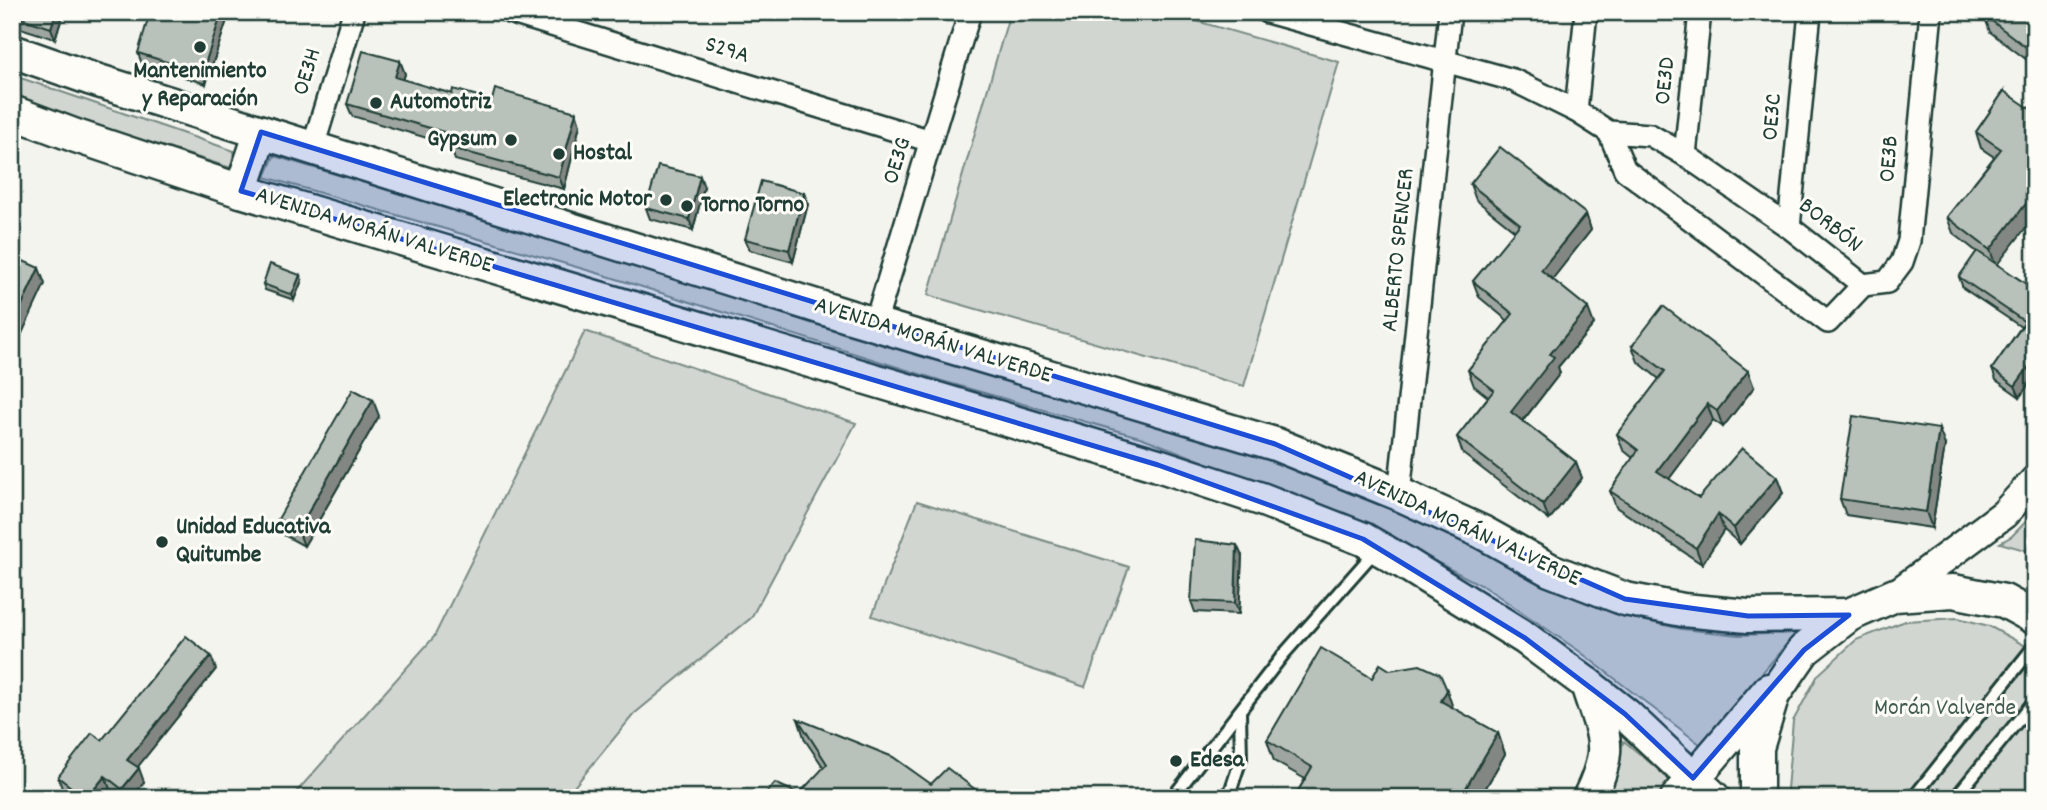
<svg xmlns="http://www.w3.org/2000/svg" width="2047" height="810" viewBox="0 0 2047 810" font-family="Dekko,sans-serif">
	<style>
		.green { fill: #d1d6d1; stroke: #788a82; stroke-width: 2 }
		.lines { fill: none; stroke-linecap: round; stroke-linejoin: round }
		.service-casing { stroke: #1f3d34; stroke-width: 16 }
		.minor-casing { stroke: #1f3d34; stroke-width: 26 }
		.secondary-casing { stroke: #1f3d34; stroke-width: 33 }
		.primary-casing { stroke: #1f3d34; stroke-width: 37 }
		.service { stroke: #fdfcf7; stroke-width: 10 }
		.minor { stroke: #fdfcf7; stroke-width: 21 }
		.secondary { stroke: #fdfcf7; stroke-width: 28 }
		.primary { stroke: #fdfcf7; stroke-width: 32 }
		.wall { fill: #9fa6a1; stroke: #1f3d34; stroke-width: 2 }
		.shaded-wall { fill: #828783; stroke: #1f3d34; stroke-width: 2 }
		.building { fill: #b9c1bb; stroke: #1f3d34; stroke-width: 2 }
		.marked { fill: #1d4ed8; fill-opacity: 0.2; stroke: #1d4ed8; stroke-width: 5; stroke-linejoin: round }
		.poi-dot { fill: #1f3d34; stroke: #fdfcf7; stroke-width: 2.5 }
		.labels { text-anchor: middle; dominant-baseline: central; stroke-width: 6; stroke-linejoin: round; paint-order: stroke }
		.street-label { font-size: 24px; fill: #1f3d34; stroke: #fdfcf7 }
		.poi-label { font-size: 24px; font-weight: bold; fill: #1f3d34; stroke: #fdfcf7; text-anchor: start }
		.park-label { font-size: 24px; fill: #435c53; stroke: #fdfcf7 }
	</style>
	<rect width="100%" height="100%" fill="#f4f4ef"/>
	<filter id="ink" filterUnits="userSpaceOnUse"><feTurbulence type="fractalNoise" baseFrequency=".0143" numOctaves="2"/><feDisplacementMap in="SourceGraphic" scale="14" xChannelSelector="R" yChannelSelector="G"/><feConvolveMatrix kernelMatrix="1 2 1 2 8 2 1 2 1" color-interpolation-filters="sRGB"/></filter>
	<g filter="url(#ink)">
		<g class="green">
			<polygon points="1010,12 1165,12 1339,62 1244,386 928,295"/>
			<polygon points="12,75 234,151 231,168 85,122 12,95"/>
			<polygon points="274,156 1108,402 1331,481 1616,614 1682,629 1739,635 1796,633 1701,745 1579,651 1485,587 1359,522 1143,438 942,381 604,275 265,177"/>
			<polygon points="585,331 856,423 751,618 634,714 565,798 291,798 434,637"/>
			<polygon points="917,501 1129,567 1085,687 872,616"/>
			<polygon points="2035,512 2035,553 2000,543 2012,536"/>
			<polygon points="1958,618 1989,626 2035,651 2035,798 1790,798 1787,789 1793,721 1818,675 1856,640 1905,621"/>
			<polygon points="1624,741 1671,780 1658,798 1598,798"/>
		</g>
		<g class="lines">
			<g class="service-casing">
				<g id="service">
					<polyline points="1172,798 1283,655 1377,549"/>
					<polyline points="1228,798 1241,759 1240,711"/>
					<polyline points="1913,798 2035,645"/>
					<polyline points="1955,798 2035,700"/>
				</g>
			</g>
			<g class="minor-casing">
				<g id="minor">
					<polyline points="509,12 931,141"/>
					<polyline points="1267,12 1513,80 1576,111 1609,132 1650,135 1685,155 1789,227 1863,285"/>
					<polyline points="1576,111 1586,12"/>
					<polyline points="1609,132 1625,170 1828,322 1863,285"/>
					<polyline points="313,147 354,12"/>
					<polyline points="1685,155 1700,12"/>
					<polyline points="1789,227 1810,12"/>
					<polyline points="1863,285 1887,282 1902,262 1909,241 1931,12"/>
					<polyline points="875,324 970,12"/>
					<polyline points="1399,494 1450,12"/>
				</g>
			</g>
			<g class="secondary-casing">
				<polyline id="secondary" points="1895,595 2004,514 2035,480"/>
			</g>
			<g class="primary-casing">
				<g id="primary">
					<polyline points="12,51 89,78 851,317 1275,444 1399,494 1482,532 1550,570 1625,599 1683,610 1748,616 1849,615"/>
					<polyline points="12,112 76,136 241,191 1158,465 1261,499 1363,539 1403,562 1525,638 1587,684 1625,714 1714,798"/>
					<polyline points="241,191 261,132"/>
					<path d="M1587,684c16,52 28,62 2,114"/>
					<polyline points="1677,798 1769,690"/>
					<polyline points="1757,798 1757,748 1773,695 1804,650 1849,615 1895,595 1953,591 2004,601 2035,618"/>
				</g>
			</g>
			<use href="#service" class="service"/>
			<use href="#minor" class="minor"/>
			<use href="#secondary" class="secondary"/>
			<use href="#primary" class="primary"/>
		</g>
		<g class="wall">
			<polygon points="12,12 64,12 55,39 14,26 12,20"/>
			<polygon points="186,12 224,12 227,20 206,84 142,64 138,53 185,16"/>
			<polygon points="2035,12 2035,66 1990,32 1984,15"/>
			<polygon points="400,61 405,74 403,80 452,94 576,112 580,125 564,189 455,160 451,148 451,145 352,116 347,104"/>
			<polygon points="2004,91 1997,264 2035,290 2020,397 1996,380 1992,369 2021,327 1963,288 1959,277 1977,252 1953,233 1947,217 1994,157 1981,148 1976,132"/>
			<polygon points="1470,184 1586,214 1591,230 1552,279 1594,324 1558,367 1560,373 1523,421 1576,462 1582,478 1549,520 1463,454 1457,437 1488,397 1474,386 1468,370 1508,321 1479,297 1473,281 1515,231 1476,200"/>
			<polygon points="704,187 693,230 650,219 646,208"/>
			<polygon points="804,193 808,204 793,262 750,250 745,239"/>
			<polygon points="302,280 294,300 265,290 263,284"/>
			<polygon points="1632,346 1754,387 1723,427 1713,420 1669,479 1699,498 1777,477 1783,493 1740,544 1724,530 1702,564 1616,507 1610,491 1633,458 1623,450 1617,434 1659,379 1638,362"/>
			<polygon points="379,416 304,546 284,535 278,519"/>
			<polygon points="1945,445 1932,528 1846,515 1840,499"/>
			<polygon points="1242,556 1239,614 1195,612 1191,601"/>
			<polygon points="216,669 137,767 144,782 132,798 120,798 110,789 103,798 72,798 63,791 58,777 102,740"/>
			<polygon points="1372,678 1453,708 1498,733 1505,754 1480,798 1294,798 1305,779 1274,761 1267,740"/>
			<polygon points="798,719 931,784 985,798 766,798 765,794 799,794 824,768 805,740"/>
		</g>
		<g class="shaded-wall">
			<polygon points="56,12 64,12 55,39 51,28"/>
			<polygon points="222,12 224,12 227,20 206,84 202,73"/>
			<polygon points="400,61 405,74 400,90 395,77"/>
			<polygon points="576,112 580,125 564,189 559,177"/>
			<polygon points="700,176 704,187 693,230 689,219"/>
			<polygon points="2035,192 2035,216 1996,266 1990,250"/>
			<polygon points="804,193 808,204 793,262 789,250"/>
			<polygon points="1586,214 1591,230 1547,286 1541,270"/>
			<polygon points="39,268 45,284 12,355 12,326"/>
			<polygon points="300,275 302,280 294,300 292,295"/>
			<polygon points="1588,308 1594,324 1558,367 1560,373 1517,428 1511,412 1550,354"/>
			<polygon points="2035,358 2035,375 2020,397 2015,386"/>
			<polygon points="1748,371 1754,387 1723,427 1717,411"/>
			<polygon points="373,400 379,416 304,546 298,530"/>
			<polygon points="1707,404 1713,420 1663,487 1657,471"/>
			<polygon points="1939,429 1945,445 1932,528 1926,512"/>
			<polygon points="1576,462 1582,478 1549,520 1543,504"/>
			<polygon points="1777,477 1783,493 1740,544 1734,528"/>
			<polygon points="1718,514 1724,530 1702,564 1696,548"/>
			<polygon points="1237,545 1242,556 1239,614 1235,603"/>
			<polygon points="211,656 216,669 132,774 127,760"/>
			<polygon points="1447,690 1454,711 1441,701"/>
			<polygon points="1498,733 1505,754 1480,798 1460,798"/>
			<polygon points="139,768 144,782 132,798 125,798 122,789"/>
			<polygon points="105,776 110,789 103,798 87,798"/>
		</g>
		<g class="building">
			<polygon points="12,12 56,12 51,28 12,15"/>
			<polygon points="150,12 171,12 185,16 186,12 222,12 202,73 138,53"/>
			<polygon points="1987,12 2035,12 2035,54 1984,15"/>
			<polygon points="363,51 400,61 395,77 452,94 453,89 492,100 495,89 576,112 559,177 451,148 454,135 347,104"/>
			<polygon points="2004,91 2035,112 2035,192 1990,250 1947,217 2001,149 1976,132"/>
			<polygon points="1500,147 1586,214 1541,270 1588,308 1550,354 1554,357 1511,412 1576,462 1543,504 1457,437 1494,390 1468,370 1513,314 1473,281 1520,224 1470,184"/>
			<polygon points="658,166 700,176 689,219 646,208"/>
			<polygon points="761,181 804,193 789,250 745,239"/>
			<polygon points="1977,251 2035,290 2035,358 2015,386 1992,369 2025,322 1959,277"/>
			<polygon points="12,256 39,268 12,326"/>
			<polygon points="270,264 300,275 292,295 263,284"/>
			<polygon points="1663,306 1748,371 1717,411 1707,404 1657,471 1699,498 1742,448 1777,477 1734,528 1718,514 1696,548 1610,491 1638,450 1617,434 1665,371 1632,346"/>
			<polygon points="353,389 373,400 298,530 278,519"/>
			<polygon points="1853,416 1939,429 1926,512 1840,499"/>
			<polygon points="1195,540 1237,545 1235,603 1191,601"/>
			<polygon points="186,636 211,656 127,760 139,768 122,789 105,776 87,798 85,798 58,777 92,733 102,740"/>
			<polygon points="1321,648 1372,678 1380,664 1390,670 1420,665 1440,674 1447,690 1441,701 1498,733 1460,798 1294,798 1312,767 1267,740"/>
			<polygon points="798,719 893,757 931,784 947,768 984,796 983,798 768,798 765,794 775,783 799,794 827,764"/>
		</g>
	</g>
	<path class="marked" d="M261,132l1014,312 350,155 123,17 101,-1 -45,35 -111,128 -68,-64 -100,-76 -162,-99 -205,-74 -917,-274z"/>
	<g class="poi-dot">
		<circle cx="200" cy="47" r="7"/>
		<circle cx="376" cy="103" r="7"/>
		<circle cx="511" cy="140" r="7"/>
		<circle cx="559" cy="154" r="7"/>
		<circle cx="666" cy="200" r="7"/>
		<circle cx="687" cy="206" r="7"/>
		<circle cx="162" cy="542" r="7"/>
		<circle cx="1176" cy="761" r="7"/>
	</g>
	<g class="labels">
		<g class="street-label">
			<text transform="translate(727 51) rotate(17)">S29A</text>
			<text transform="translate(308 72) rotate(-73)">OE3H</text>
			<text transform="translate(1666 81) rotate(-84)">OE3D</text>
			<text transform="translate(1773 117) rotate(-85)">OE3C</text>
			<text transform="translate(1890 159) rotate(-85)">OE3B</text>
			<text transform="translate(898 161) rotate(-73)">OE3G</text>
			<text transform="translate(1830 226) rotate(38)">BORBÓN</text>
			<text transform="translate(374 231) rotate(17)">AVENIDA MORÁN VALVERDE</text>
			<text transform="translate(1399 250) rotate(-84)">ALBERTO SPENCER</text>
			<text transform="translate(933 341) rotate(17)">AVENIDA MORÁN VALVERDE</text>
			<text transform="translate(1467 529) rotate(25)">AVENIDA MORÁN VALVERDE</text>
		</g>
		<g class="poi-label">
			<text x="200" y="72" text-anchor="middle">Mantenimiento<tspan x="200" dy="28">y Reparación</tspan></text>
			<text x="390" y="103">Automotriz</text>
			<text x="497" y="140" text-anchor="end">Gypsum</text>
			<text x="573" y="154">Hostal</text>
			<text x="652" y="200" text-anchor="end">Electronic Motor</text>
			<text x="701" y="206">Torno Torno</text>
			<text x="176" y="528">Unidad Educativa<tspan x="176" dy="28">Quitumbe</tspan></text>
			<text x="1190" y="761">Edesa</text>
		</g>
		<g class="park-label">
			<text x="1945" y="709">Morán Valverde</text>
		</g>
	</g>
	<rect width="2047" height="810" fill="none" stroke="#fdfcf7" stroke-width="42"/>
	<rect x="21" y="21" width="2005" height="768" fill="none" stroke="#1f3d34" stroke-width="2.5" filter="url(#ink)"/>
</svg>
